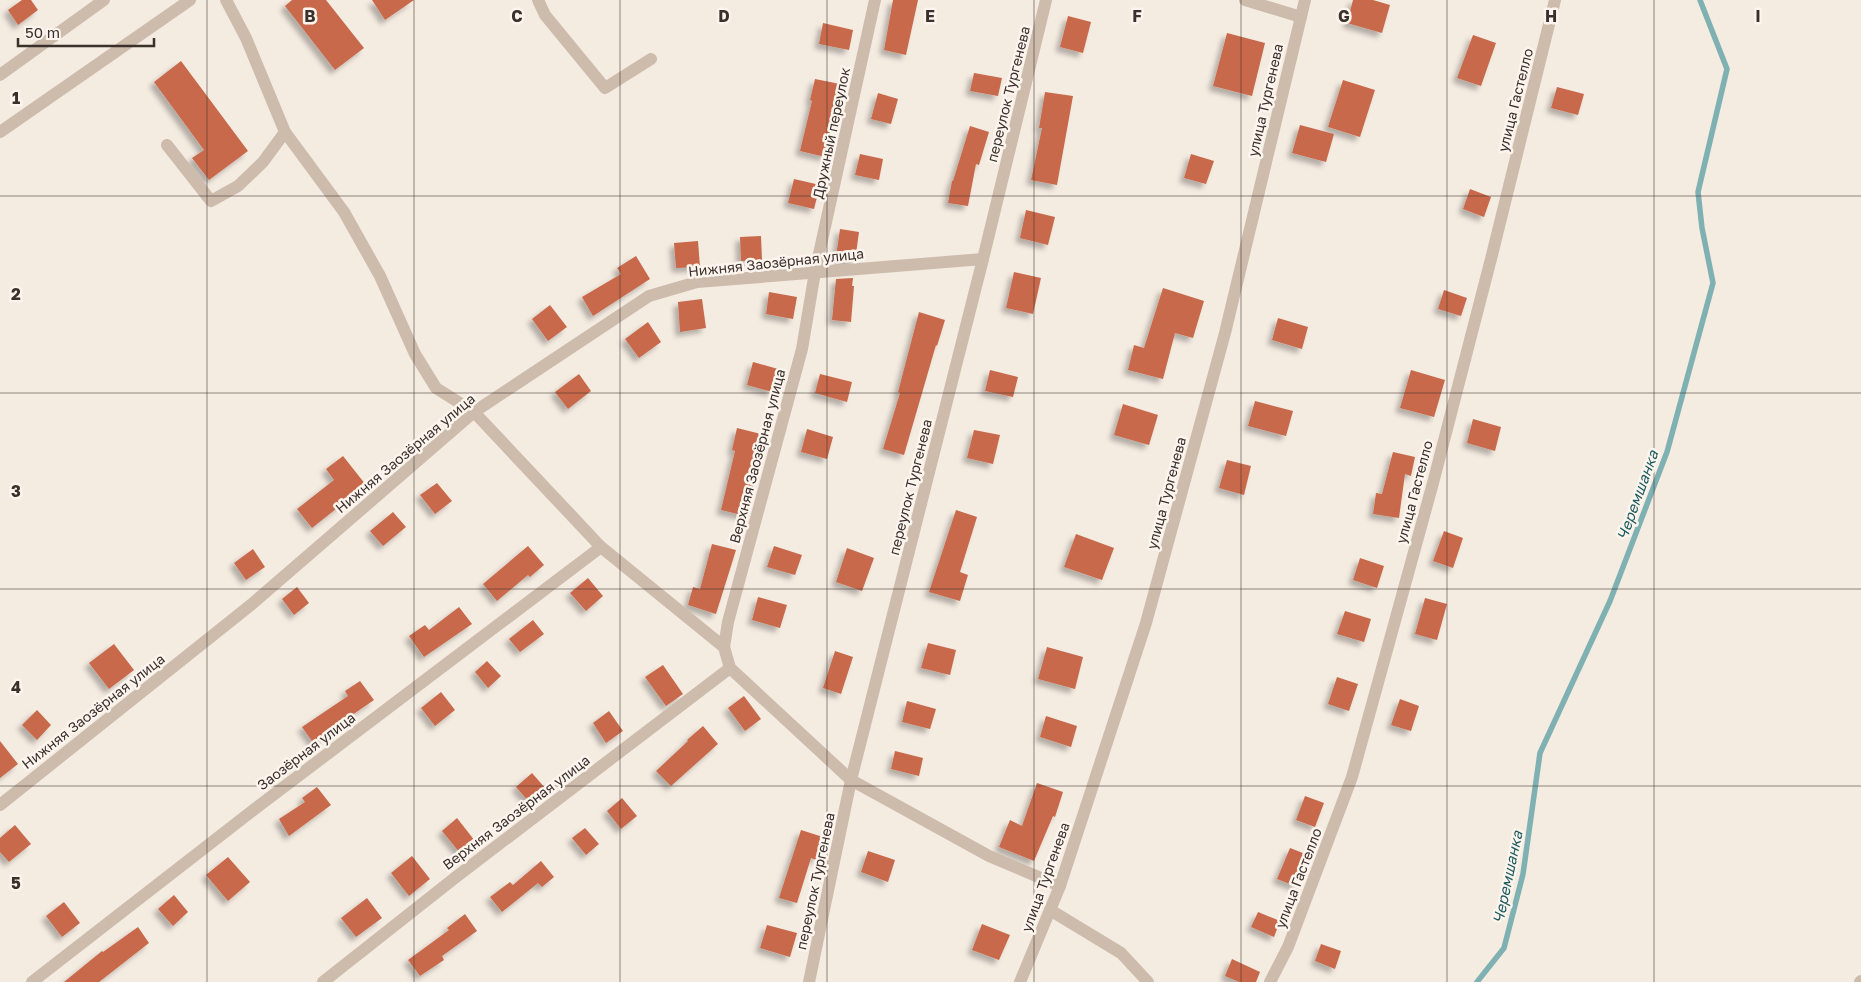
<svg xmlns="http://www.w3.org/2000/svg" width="1861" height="982" viewBox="0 0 1861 982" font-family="'Golos Text',sans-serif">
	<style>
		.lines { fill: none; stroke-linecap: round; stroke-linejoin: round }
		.stream { stroke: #7fb0b2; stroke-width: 5.5 }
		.building { fill: #c8694b; filter: url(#shadow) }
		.minor { stroke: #cdbbac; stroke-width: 12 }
		.grid { fill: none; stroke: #3b302b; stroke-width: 1; stroke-opacity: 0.55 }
		.labels { text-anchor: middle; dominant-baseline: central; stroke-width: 5; stroke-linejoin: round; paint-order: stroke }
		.street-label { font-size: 14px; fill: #3b302b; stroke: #fbf5ee }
		.water-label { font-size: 15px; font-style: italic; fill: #1f5a5e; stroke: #fbf5ee }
		.grid-label { font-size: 16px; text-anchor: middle; font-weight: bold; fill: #3b302b; stroke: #fbf5ee; stroke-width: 5; stroke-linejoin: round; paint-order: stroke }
	</style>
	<defs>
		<filter id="shadow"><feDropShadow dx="-4.5" dy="4.5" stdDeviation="2.5" flood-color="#0004"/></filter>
	</defs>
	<rect width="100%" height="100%" fill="#f4ebe1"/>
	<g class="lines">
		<polyline class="stream" points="1477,982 1504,948 1523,874 1540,753 1610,601 1667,452 1713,283 1702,228 1698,192 1727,69 1700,0"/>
	</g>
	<g class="building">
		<polygon points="22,0 31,0 38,10 18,25 8,10"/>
		<polygon points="292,0 326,0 364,48 335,70 285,6"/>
		<polygon points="372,0 414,0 385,20"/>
		<polygon points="893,0 918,0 906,55 884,50"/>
		<polygon points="1353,0 1373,0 1390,5 1382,33 1347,23"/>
		<polygon points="1068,16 1091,22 1083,53 1060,47"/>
		<polygon points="823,23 853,30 849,50 819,44"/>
		<polygon points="1227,33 1265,43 1252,96 1213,86"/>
		<polygon points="1473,35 1496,43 1481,86 1457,78"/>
		<polygon points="181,61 248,151 209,180 192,158 204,150 154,82"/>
		<polygon points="974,73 1002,78 998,96 970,91"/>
		<polygon points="815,79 840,84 825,157 800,151 812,101 810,100"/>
		<polygon points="1343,80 1375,90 1360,137 1328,127"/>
		<polygon points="1557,87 1584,94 1578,115 1551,108"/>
		<polygon points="1045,92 1073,96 1057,185 1031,180 1042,128 1039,128"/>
		<polygon points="878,93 898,99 891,124 871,119"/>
		<polygon points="1300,125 1334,134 1326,162 1292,153"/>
		<polygon points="970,126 989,132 979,165 976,164 968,206 948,203 952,181 953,181"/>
		<polygon points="860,154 883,159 879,180 855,175"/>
		<polygon points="1191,154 1214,161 1206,184 1184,178"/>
		<polygon points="794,179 820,185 814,209 788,203"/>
		<polygon points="1470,189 1491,197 1484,217 1463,209"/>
		<polygon points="1026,210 1055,217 1048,245 1020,238"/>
		<polygon points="840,229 859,232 855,261 838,263 839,257 836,257"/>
		<polygon points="761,236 762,260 741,261 740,237"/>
		<polygon points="698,241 700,267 676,268 674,243"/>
		<polygon points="636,256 650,279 593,316 582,297 621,274 617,268"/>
		<polygon points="1014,272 1041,278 1033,314 1006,308"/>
		<polygon points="853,278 852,286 854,286 851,322 832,320 836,279"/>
		<polygon points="1163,288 1204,301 1193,338 1175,333 1163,379 1128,370 1134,345 1144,348"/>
		<polygon points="1444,290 1467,298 1461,316 1438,309"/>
		<polygon points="769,292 797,297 793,319 766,314"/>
		<polygon points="702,299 706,328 680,332 678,302"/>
		<polygon points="550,305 567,327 548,341 532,319"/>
		<polygon points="919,312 945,320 937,346 936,345 904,455 883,449 900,393 898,392"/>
		<polygon points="1278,318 1308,327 1302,349 1272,340"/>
		<polygon points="648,322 661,342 639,358 625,339"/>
		<polygon points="753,362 778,369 772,392 747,385"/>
		<polygon points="990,370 1018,377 1013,397 985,391"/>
		<polygon points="1411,370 1445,380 1434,417 1400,408"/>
		<polygon points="579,374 591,391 568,409 555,392"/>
		<polygon points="820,374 852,382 847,402 815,393"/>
		<polygon points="1255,401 1293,411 1286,436 1248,426"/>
		<polygon points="1123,404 1158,415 1149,445 1114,435"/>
		<polygon points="1473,419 1501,427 1495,451 1467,443"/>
		<polygon points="737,428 765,435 746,516 721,510 735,451 732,450"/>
		<polygon points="807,429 833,437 827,459 801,452"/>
		<polygon points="974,430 1000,435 993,464 967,458"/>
		<polygon points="1393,452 1415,457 1411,476 1405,474 1399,518 1373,514 1376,493 1382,494"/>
		<polygon points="343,456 366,485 312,528 297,509 334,480 326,469"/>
		<polygon points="1227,460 1251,466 1244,495 1219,488"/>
		<polygon points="437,483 452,501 435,514 420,495"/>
		<polygon points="956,510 977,517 960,572 968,575 960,601 929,592"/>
		<polygon points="393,512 406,527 383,546 370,531"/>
		<polygon points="1444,531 1463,538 1453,568 1433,561"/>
		<polygon points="1076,534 1114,548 1102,580 1064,567"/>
		<polygon points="712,544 736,550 716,614 688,605 693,587 700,589"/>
		<polygon points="528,546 544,565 530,577 528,575 497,601 483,584"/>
		<polygon points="774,546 802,555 795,575 767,567"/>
		<polygon points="847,548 874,558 862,591 836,582"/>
		<polygon points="253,549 265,567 246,580 234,563"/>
		<polygon points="1360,558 1384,566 1377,588 1353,580"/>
		<polygon points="588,578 603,596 586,611 570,593"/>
		<polygon points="297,587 309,603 294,615 282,599"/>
		<polygon points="758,597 787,605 780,628 752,620"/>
		<polygon points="1425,598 1447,604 1437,640 1415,634"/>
		<polygon points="459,607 472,624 424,657 409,636 425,625 429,630"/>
		<polygon points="1345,611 1371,619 1364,642 1337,634"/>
		<polygon points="533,620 544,634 520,652 509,639"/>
		<polygon points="928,643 956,650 950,675 921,668"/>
		<polygon points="114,644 134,670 109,689 89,663"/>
		<polygon points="1047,647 1083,657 1075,689 1038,679"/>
		<polygon points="835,651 853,657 841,694 823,688"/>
		<polygon points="487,661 501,676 488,688 475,672"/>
		<polygon points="663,665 683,694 666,706 645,677"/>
		<polygon points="1337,677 1358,684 1349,711 1328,704"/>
		<polygon points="360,681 374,700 336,726 338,728 314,744 302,727 348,696 345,691"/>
		<polygon points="441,692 455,710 435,726 421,708"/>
		<polygon points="744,696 761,719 745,731 728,708"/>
		<polygon points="1400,699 1419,706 1411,731 1391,725"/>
		<polygon points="907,701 936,709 930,729 902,722"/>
		<polygon points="37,710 51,725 37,740 22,725"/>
		<polygon points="609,711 623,731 606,743 593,723"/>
		<polygon points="1046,716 1077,726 1071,747 1040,737"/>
		<polygon points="703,726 718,744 671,786 656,771 688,741 687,740"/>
		<polygon points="0,741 18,764 0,778"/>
		<polygon points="895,751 923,758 919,776 891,769"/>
		<polygon points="532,773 546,789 530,803 516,787"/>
		<polygon points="1037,783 1063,792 1055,817 1053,816 1034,861 999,847 1010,820 1022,826"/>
		<polygon points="317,787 331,805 289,836 279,819 305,802 302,798"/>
		<polygon points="1305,796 1324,803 1315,827 1296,820"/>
		<polygon points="622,798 637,816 621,829 607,811"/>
		<polygon points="457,818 475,841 460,853 442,831"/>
		<polygon points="15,825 31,844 9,862 0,852 0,838"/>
		<polygon points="585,828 599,844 586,855 572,838"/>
		<polygon points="801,830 823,837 816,860 811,858 797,903 779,898"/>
		<polygon points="1290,848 1308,855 1295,886 1277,879"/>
		<polygon points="868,851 895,860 888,882 861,872"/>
		<polygon points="412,856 430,879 409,896 391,873"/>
		<polygon points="228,857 250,882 228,901 206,875"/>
		<polygon points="541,861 554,877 542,887 538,883 502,912 490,897 510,882 513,885"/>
		<polygon points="174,895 188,912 173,926 158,909"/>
		<polygon points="367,898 382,918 356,937 341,918"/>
		<polygon points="64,902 80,923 62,937 46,916"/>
		<polygon points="1258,912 1280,921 1274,937 1251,927"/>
		<polygon points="465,914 477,931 442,956 444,960 420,976 408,960 449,930 447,928"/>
		<polygon points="982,924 1010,935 999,960 972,950"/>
		<polygon points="767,925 797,933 790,957 760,948"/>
		<polygon points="138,927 149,943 99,982 64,982 102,951 103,952"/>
		<polygon points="1321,944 1341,951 1335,969 1315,961"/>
		<polygon points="1232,959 1260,972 1256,982 1239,982 1225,976"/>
	</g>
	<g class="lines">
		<g class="minor">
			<polyline points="226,0 246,38 285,132 344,212 380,276 415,354 436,388 474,412 601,547 724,647 730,668 851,780 989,856 1060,886"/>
			<polyline points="538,0 545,15 605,88 651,59"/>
			<polyline points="1245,0 1301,17"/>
			<polyline points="0,75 104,0"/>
			<polyline points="0,132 190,0"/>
			<polyline points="167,145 211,201 238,186 263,162 285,132"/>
			<polyline points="724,647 728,622 802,349 815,272 875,0"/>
			<polyline points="0,805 252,604 474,412 649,296 697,282 983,259"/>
			<polyline points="1050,910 1121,953 1148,982"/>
			<polyline points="32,982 256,808 601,547"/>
			<polyline points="323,982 456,877 730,668"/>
			<polyline points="809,982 851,780 983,259 1046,0"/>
			<polyline points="1020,982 1060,886 1146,623 1225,333 1305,0"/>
			<polyline points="1270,982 1288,947 1352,777 1433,483 1492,255 1555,0"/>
			<polyline points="1860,982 1861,981"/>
		</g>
	</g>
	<path class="grid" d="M207,0v982M414,0v982M620,0v982M827,0v982M1034,0v982M1241,0v982M1447,0v982M1654,0v982M0,196h1861M0,393h1861M0,589h1861M0,786h1861"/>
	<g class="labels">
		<g class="street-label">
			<text transform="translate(1008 94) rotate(-76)">переулок Тургенева</text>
			<text transform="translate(1265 100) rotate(-77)">улица Тургенева</text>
			<text transform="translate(1515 100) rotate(-76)">улица Гастелло</text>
			<text transform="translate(831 133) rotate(-78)">Дружный переулок</text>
			<text transform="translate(776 262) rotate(-6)">Нижняя Заозёрная улица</text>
			<text transform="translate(405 453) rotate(-40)">Нижняя Заозёрная улица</text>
			<text transform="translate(757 456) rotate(-75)">Верхняя Заозёрная улица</text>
			<text transform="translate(910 487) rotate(-76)">переулок Тургенева</text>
			<text transform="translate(1414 492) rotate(-75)">улица Гастелло</text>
			<text transform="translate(1166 493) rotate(-75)">улица Тургенева</text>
			<text transform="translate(93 711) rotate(-38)">Нижняя Заозёрная улица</text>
			<text transform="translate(306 751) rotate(-37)">Заозёрная улица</text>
			<text transform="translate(516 812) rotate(-37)">Верхняя Заозёрная улица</text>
			<text transform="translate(1045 877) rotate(-70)">улица Тургенева</text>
			<text transform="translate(1298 878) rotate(-69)">улица Гастелло</text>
			<text transform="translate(815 881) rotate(-78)">переулок Тургенева</text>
		</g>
		<g class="water-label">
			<text transform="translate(1637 495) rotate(-70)">Черемшанка</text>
			<text transform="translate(1507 877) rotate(-78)">Черемшанка</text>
		</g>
	</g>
	<g class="grid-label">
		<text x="310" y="22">B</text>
		<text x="517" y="22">C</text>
		<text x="724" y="22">D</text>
		<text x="930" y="22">E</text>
		<text x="1137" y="22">F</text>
		<text x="1344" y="22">G</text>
		<text x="1551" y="22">H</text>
		<text x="1758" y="22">I</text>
		<text x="16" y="104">1</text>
		<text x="16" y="300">2</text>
		<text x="16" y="497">3</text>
		<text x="16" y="693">4</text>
		<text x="16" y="889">5</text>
	</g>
	<path d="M18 38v8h136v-8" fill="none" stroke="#3b302b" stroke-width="2.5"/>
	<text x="25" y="38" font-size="15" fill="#3b302b" stroke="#fbf5ee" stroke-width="4" paint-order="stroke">50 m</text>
</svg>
